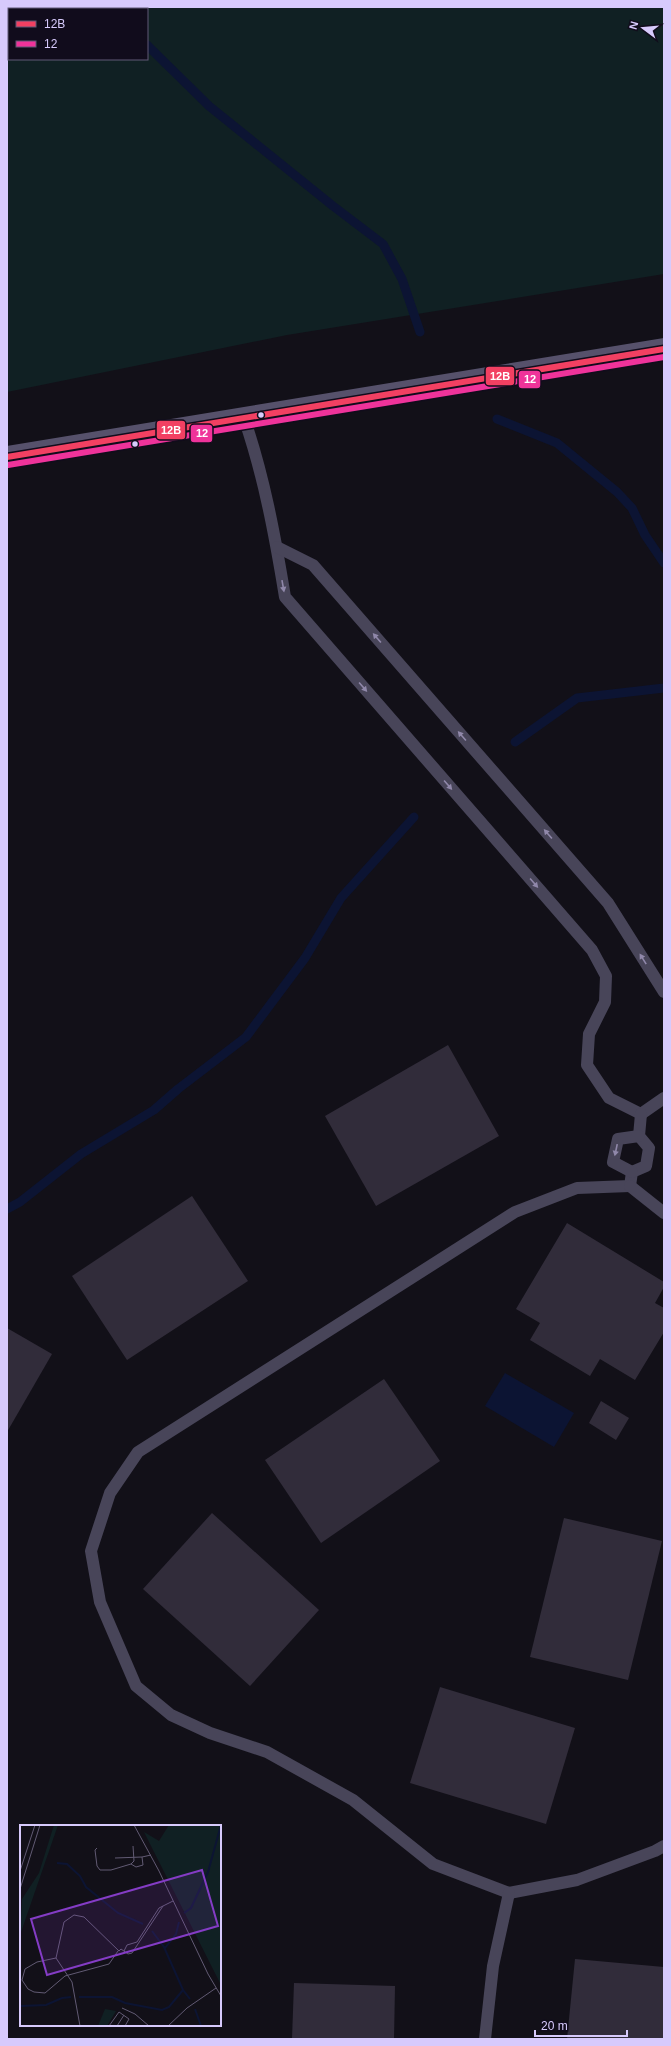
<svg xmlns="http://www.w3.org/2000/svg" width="671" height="2046" viewBox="0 0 671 2046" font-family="Helvetica,sans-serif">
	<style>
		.green { fill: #102023; fill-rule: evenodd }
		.water { fill: #0c1433 }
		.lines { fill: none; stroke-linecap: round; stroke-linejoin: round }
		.stream { stroke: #0c1433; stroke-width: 9 }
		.building { fill: #312c3a }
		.lane { stroke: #484559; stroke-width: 12 }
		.secondary { stroke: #56516b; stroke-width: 22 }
		.bus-1-casing { stroke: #110c1c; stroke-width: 9 }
		.bus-2-casing { stroke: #110c1c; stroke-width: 9 }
		.bus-1 { stroke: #f24062; stroke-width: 6 }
		.bus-2 { stroke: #ef339a; stroke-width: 6 }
		.oneway { fill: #9088aa }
		.bus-dot { fill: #d7cafc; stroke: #110c1c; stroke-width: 1.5 }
		.inset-river { fill: none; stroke: #0c1433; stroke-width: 2 }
		.inset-road { fill: none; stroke: #615a73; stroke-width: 1 }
		.view { fill: #843cc5; fill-opacity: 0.15; stroke: #843cc5; stroke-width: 2 }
		.inset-edge { fill: none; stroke: #d7cafc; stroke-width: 2 }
		.line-badge { stroke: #110c1c; stroke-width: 1.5 }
		.badge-label { font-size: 11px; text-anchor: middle; font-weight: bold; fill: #fff }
	</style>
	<rect width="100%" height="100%" fill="#121018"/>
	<path class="green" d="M7,7h657v267l-377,61 -280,57zM9,9h138v50h-138z"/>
	<polygon class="water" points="505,1373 574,1413 554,1447 485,1406"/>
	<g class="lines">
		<g class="stream">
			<polyline points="109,7 111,9"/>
			<polyline points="147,45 209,106 333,206 383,244 402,279 420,332"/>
			<polyline points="497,419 557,443 617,492 632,508 645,535 664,563"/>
			<polyline points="515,742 577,698 664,688"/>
			<polyline points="7,1209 20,1202 81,1154 154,1110 178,1089 246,1037 305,958 341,898 414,817"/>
		</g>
	</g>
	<g class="building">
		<polygon points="448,1045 499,1136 376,1206 325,1116"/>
		<polygon points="192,1196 248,1281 127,1360 72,1276"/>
		<polygon points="567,1223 664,1282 664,1287 655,1303 664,1308 664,1332 635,1380 600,1359 590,1376 530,1340 540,1323 516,1309"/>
		<polygon points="7,1328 52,1354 7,1432"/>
		<polygon points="384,1379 440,1461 321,1543 265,1460"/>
		<polygon points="601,1401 629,1418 616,1440 589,1423"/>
		<polygon points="212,1513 319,1610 250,1686 143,1589"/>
		<polygon points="564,1518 662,1541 628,1680 530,1657"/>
		<polygon points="440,1687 575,1728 546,1824 410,1783"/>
		<polygon points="575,1959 664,1967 664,2039 567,2039"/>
		<polygon points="294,1983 395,1986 394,2039 292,2039"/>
	</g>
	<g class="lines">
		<g class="lane">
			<path d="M244,418c20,58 31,118 41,179l307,353 14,26 -1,26 -16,32 -2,31 22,33 32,16"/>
			<polyline points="277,547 313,565 608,903 664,992"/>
			<polyline points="641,1114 664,1098"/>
			<polyline points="632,1172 630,1186 577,1188 515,1212 138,1452 110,1493 91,1551 100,1602 136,1686 171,1715 210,1733 267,1752 353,1800 433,1864 509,1893 577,1880 655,1851 664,1846"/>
			<polyline points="632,1172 646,1166 649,1148 639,1136 641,1114"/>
			<polyline points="632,1172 613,1162 618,1139 639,1136"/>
			<polyline points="630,1186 664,1213"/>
			<polyline points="485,2039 493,1966 509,1893"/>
		</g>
		<polyline class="secondary" points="7,457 664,349"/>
		<g class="bus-1-casing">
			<polyline id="bus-1" points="7,457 664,349"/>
		</g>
		<g class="bus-2-casing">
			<polyline id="bus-2" points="8,465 664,357"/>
		</g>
		<use href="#bus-1" class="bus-1"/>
		<use href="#bus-2" class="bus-2"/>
	</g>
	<defs><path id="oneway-solid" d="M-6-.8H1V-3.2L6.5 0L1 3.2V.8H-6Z"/></defs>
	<g class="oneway">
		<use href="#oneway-solid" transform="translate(283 586) rotate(80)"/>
		<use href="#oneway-solid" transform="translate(377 638) rotate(-131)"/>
		<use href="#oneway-solid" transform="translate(363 687) rotate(49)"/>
		<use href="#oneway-solid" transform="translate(462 736) rotate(-131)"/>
		<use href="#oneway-solid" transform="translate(448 785) rotate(49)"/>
		<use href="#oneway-solid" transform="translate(548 834) rotate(-131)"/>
		<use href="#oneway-solid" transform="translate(534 883) rotate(49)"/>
		<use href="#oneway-solid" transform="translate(643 959) rotate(-122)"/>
		<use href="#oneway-solid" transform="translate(616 1150) rotate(102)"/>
	</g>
	<g class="bus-dot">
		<circle cx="261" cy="415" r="3.5"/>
		<circle cx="135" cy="444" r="3.5"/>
	</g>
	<g transform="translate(20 1825)">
		<rect width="201" height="201" fill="#121018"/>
		<path d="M34,0h4l-38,110 2,-36 17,-26zM149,0h52v160l-77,-153 15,9zM85,184l11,2 -9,15h-9z" fill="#102023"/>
		<path class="inset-river" d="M37,38l10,1 13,12 6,11 32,26 25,11M164,88l7,-5 17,-36 13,-47M132,106l12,16 19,43 7,9M145,123l11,-14 3,-12M59,172h33l13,6 37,7 7,-3 14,-17M0,181l26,-1 16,-7 9,-1M175,184l6,17"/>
		<path class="inset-road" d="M114,0l25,46 49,103 13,22M77,23l-2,2 2,16 3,4h11l20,-6 5,3 7,-2 -1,-8 9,-2M95,33l27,-1M111,39l3,-3 -1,-15M0,46l15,-46M0,64l20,-64M99,126l2,-2 7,5 4,-1 31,-47M104,126l3,-6 10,-3 22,-34 14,-7M36,133l-19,4 -12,7 -3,11 6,9 6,3 11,1 20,-17 44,-12 9,-13M102,183l13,6 14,12M60,201l-8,-44 -16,-24 8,-36 10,-7 10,2 35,34M89,201l10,-14 10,7 -4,7M97,201l7,-11M148,201l19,-18 29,-20"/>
		<path class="view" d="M182,45l16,56 -171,49 -16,-56z"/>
		<rect width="201" height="201" class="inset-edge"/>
	</g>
	<g class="line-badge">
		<rect x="485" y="366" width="30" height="20" rx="4" fill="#f24062"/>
		<rect x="518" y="370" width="23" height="19" rx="4" fill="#ef339a"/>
		<rect x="156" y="420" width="30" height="20" rx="4" fill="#f24062"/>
		<rect x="190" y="424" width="23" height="19" rx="4" fill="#ef339a"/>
	</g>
	<g class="badge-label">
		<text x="500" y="380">12B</text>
		<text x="530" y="383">12</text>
		<text x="171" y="434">12B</text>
		<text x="202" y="437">12</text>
	</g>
	<rect width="671" height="2046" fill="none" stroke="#d7cafc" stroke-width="16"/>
	<rect x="8" y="8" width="140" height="52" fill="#110c1c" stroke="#605876"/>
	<rect x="16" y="21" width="20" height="6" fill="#f24062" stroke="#605876"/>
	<text x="44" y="28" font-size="12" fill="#d7cafc">12B</text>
	<rect x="16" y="41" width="20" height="6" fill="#ef339a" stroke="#605876"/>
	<text x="44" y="48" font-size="12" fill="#d7cafc">12</text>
	<g transform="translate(643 28) rotate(286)" stroke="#110c1c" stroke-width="3" paint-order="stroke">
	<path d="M0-3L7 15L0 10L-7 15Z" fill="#d7cafc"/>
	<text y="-6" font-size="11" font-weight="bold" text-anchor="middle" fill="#d7cafc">N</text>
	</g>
	<path d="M535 2030v6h92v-6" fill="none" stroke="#d7cafc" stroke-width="2"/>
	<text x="541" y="2030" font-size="12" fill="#d7cafc" stroke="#110c1c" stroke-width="3" paint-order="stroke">20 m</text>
</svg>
